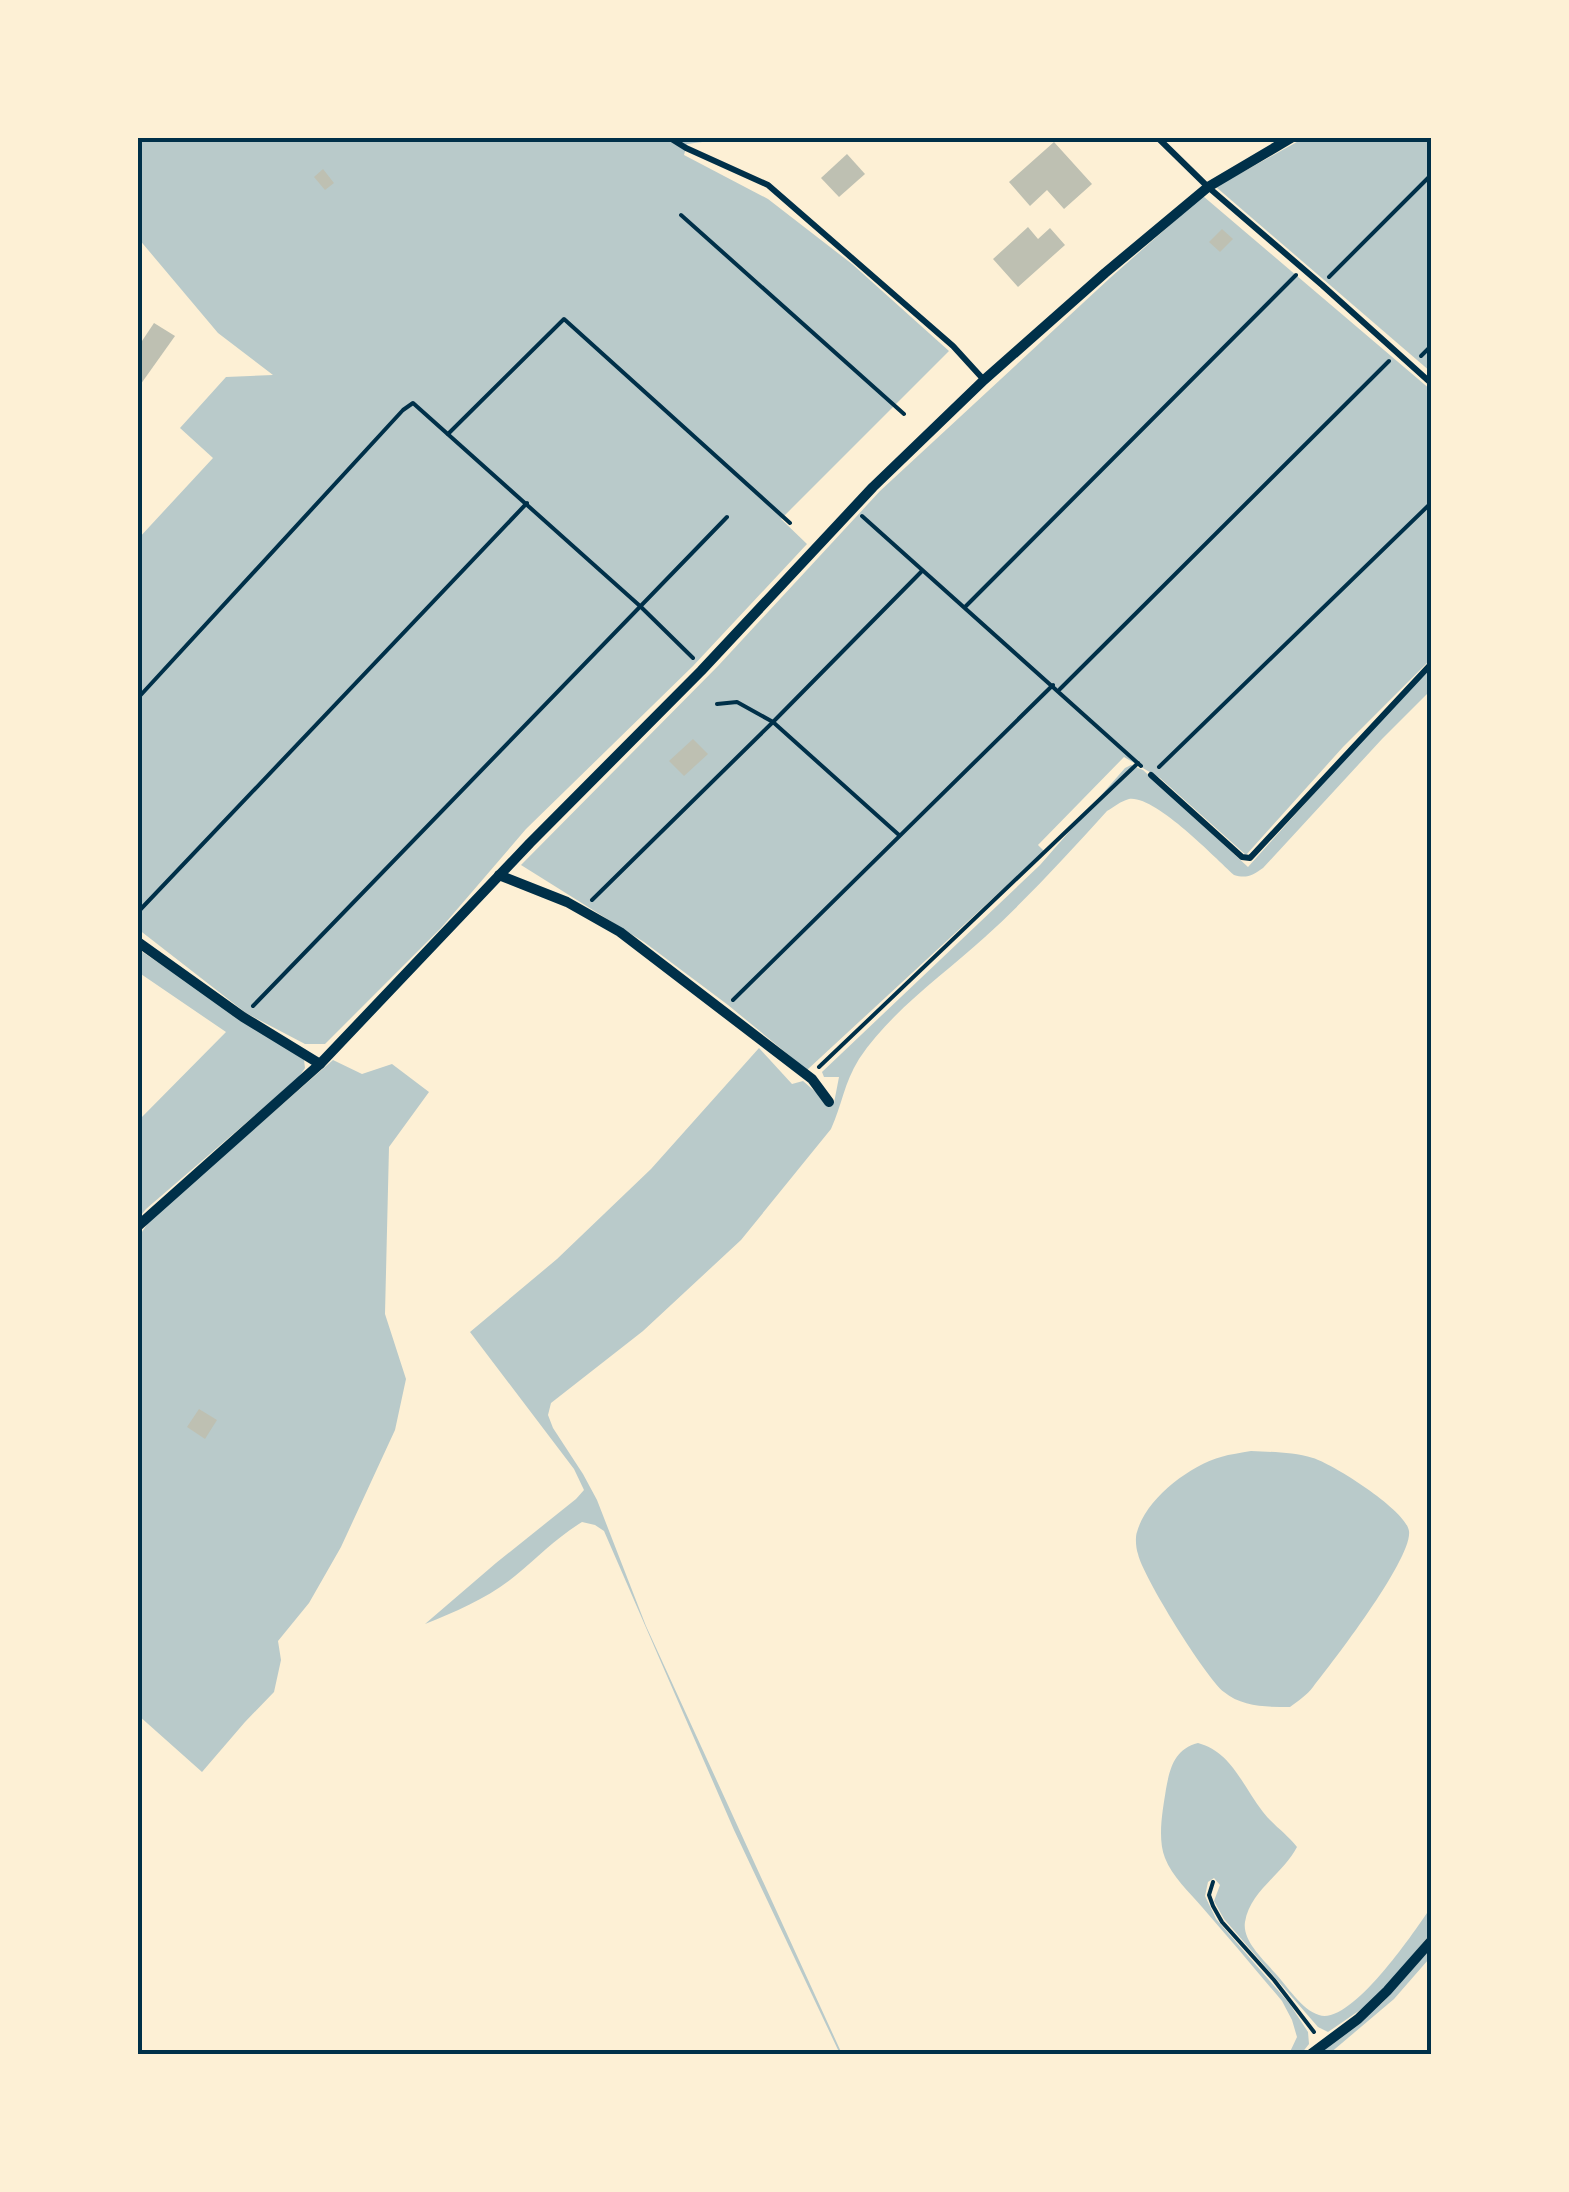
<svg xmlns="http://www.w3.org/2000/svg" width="1569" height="2192" viewBox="0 0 1569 2192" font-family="'Titillium Web',sans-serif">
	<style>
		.green { fill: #b9caca }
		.building { fill: #bec0b2 }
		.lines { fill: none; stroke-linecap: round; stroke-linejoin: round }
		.path { stroke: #003049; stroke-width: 4 }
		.service { stroke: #003049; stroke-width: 6 }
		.minor { stroke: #003049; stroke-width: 10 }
		.neatline { fill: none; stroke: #003049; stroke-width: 4 }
	</style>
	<rect width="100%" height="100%" fill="#fdf0d5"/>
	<g class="green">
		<polygon points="138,138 713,138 710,141 687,144 684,155 768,199 852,264 949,351 781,519 807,544 693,666 526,829 441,928 325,1044 305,1044 246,1013 138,929 138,539 213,458 180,428 226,377 273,375 218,333 138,238"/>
		<polygon points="1304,138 1431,138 1431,372 1216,187"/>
		<polygon points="1203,196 1431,390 1431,659 1343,747 1246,855 1160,778 1124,757 1038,845 1044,851 807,1070 728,1005 644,942 521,865 718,666 880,491 1110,278"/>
		<path d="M1431,667v23l-49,49 -119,129c-10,7 -16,11 -29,7 -20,-18 -79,-80 -105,-76 -8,2 -15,8 -22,12 -39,43 -79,87 -122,126 -43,39 -94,74 -126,122 -15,24 -17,46 -28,70l-90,111 -98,91 -92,72 -3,12 5,13 30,46 14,26 49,126 196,428h-2l-106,-224 -130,-299 -9,-6 -13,-3c-26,16 -44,35 -67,54 -27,22 -58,35 -90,48l71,-61 80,-64 8,-9 -10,-21 -104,-137 87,-73 94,-90 108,-121 33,36 11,-3 16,14 15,8 5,-26h-15l-2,-5 218,-207 85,-97 6,-3 12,5 105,97 161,-179z"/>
		<polygon points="138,949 304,1060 305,1068 298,1078 146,1209 138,1219 138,1121 226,1032 138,972"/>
		<polygon points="333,1060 362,1074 392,1064 429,1092 389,1147 385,1314 406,1379 395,1430 341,1547 309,1603 278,1641 281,1660 274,1692 245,1722 202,1772 138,1715 138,1238 150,1220"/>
		<path d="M1251,1451c21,1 42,1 62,7 20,6 93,52 96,73 4,27 -76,131 -96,156 -6,8 -15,14 -23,20 -23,0 -48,0 -66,-15 -18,-14 -81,-115 -86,-138 -2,-5 -3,-17 -1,-22 9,-33 52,-66 84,-75 9,-3 20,-4 30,-6z"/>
		<path d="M1198,1743c34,9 45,44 65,69 10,13 24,22 34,35 -14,27 -47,44 -52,75 -3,19 19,38 30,51 12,13 27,37 44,42 32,11 96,-84 112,-108v26l-37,45 -31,30 -35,24 -10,-5 -94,-108 -10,-18 6,-16 -6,-7 -6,4 -3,14 11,23 73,84 19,29 1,12 -8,10h-12l8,-17 -5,-17 -10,-19c-27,-32 -53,-63 -80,-94 -13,-15 -30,-31 -37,-49 -8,-20 -2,-49 1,-69 4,-22 9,-40 32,-46z"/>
		<polygon points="1431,1948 1431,1956 1428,1960 1394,1999 1329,2054 1319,2054 1382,2003"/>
	</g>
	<g class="building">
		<polygon points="1054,142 1092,184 1064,209 1047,190 1030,206 1009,182"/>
		<polygon points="847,154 865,174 839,197 821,178"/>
		<polygon points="323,169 334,183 325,190 314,177"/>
		<polygon points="1028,227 1038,239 1050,228 1065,245 1018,287 993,259"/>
		<polygon points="1222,229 1233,239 1220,252 1209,242"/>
		<polygon points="154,323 175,336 138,388 138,347"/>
		<polygon points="693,739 708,754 684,776 669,761"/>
		<polygon points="199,1409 217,1420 205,1439 187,1427"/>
	</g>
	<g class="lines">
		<g class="path">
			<polyline points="681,215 904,414"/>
			<polyline points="1329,277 1432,174"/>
			<polyline points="1421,356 1432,345"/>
			<polyline points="448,434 564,319 790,523"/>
			<polyline points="862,516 1141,766"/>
			<polyline points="965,607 1296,275"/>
			<polyline points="1060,689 1389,361"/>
			<polyline points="138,698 403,410 413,403 640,606 693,658"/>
			<polyline points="717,704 737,702 773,722 899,835"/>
			<polyline points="1159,767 1432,502"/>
			<polyline points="592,900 773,722 922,571"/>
			<polyline points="138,912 527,503"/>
			<polyline points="733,1000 1053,685"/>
			<polyline points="253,1006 727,517"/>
			<polyline points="819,1067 1138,763"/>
			<polyline points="1213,1882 1209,1895 1213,1906 1222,1922 1274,1980 1314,2032"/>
		</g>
		<g class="service">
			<polyline points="670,138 686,148 768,185 953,346 984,380"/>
			<polyline points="1158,138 1208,187 1322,285 1432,384"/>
			<polyline points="1151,775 1242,857 1250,858 1432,663"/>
		</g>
		<g class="minor">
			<polyline points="499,875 567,902 620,932 812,1079 829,1102"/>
			<polyline points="138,942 243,1017 320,1064"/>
			<polyline points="138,1226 320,1064 530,843 701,671 873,487 984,380 1105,273 1208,187 1291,138"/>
			<polyline points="1311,2054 1358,2019 1387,1991 1432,1940"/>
		</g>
	</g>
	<rect width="1569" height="2192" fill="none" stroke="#fdf0d5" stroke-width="280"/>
	<rect x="140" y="140" width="1289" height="1912" class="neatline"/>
</svg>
